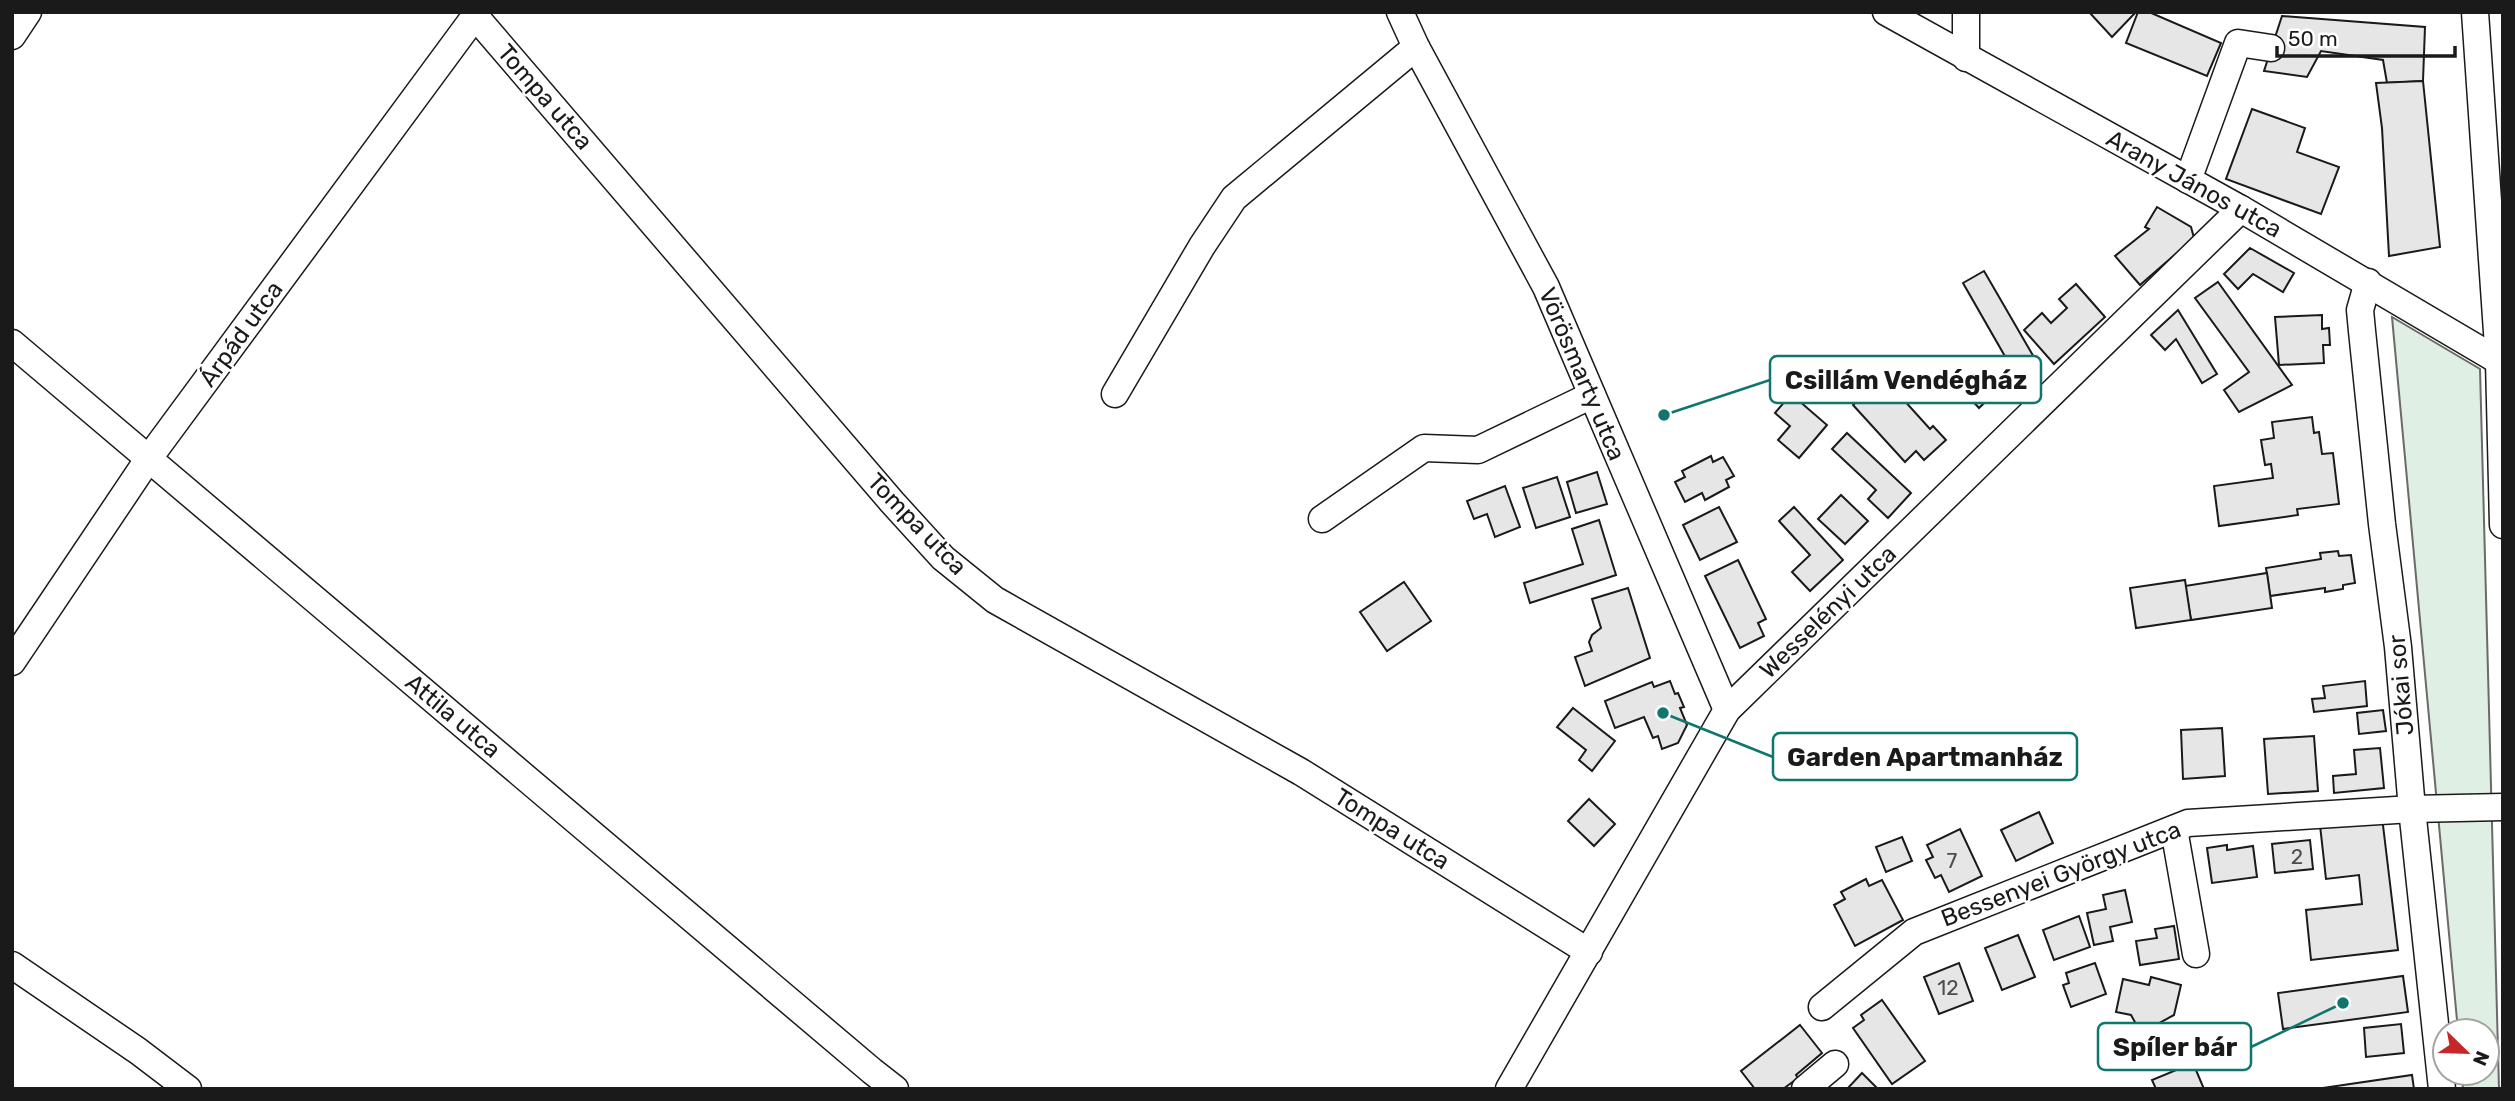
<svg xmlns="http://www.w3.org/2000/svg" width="2515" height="1101" viewBox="0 0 2515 1101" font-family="Rubik,sans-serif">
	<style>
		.green { fill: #e0efe3; stroke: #6a6a6a; stroke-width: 2 }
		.building { fill: #e6e6e6; stroke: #1a1a1a; stroke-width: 2 }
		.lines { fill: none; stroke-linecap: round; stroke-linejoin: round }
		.minor-casing { stroke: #1a1a1a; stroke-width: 29 }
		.minor { stroke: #fff; stroke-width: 26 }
		.labels { text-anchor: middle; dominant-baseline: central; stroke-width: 5; stroke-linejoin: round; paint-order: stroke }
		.number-label { font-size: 21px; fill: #4d4d4d }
		.street-label { font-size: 24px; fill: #1a1a1a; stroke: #fff }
		.leader { fill: none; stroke: #0f766e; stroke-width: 2.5 }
		.callout-dot { fill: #0f766e; stroke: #fff; stroke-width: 2.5 }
		.callout { fill: #fff; stroke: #0f766e; stroke-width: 2.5 }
		.callout-label { font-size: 26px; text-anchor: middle; font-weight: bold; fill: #1a1a1a }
	</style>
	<rect width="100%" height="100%" fill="#fff"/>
	<polygon class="green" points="2392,317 2480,369 2499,1089 2463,1089 2462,1073 2487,1073 2487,1031 2458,1031"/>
	<g class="building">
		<polygon points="2089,12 2136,12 2112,37"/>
		<polygon points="2138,12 2149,12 2221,43 2207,76 2126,43"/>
		<polygon points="2282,16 2425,27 2423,81 2387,83 2383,60 2321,51 2307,77 2264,71"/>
		<polygon points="2423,81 2440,247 2389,256 2382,128 2376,83"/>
		<polygon points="2252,109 2305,128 2297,152 2339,167 2321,214 2226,179"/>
		<polygon points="2157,207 2191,227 2194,238 2140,285 2115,256 2149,229 2145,227"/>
		<polygon points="2250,248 2294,273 2283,292 2253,274 2238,289 2224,274"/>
		<polygon points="1984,271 2035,359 2014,372 1963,283"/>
		<polygon points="2218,282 2292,385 2239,412 2224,390 2249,372 2195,298"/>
		<polygon points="2076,284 2105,317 2054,364 2024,330 2042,313 2051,323 2067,308 2059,299"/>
		<polygon points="2178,310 2217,374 2202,383 2176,339 2165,350 2151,335"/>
		<polygon points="2322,315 2322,329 2329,328 2330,345 2323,345 2324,363 2279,365 2275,317"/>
		<polygon points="1978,358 2003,385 1979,408 1954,381"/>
		<polygon points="1883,377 1930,429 1933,426 1946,440 1924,460 1916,451 1905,462 1853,405"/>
		<polygon points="1791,394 1827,425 1799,458 1778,440 1790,426 1775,413"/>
		<polygon points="2312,417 2314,433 2319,432 2322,454 2333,453 2339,504 2297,509 2298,515 2219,526 2214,486 2273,478 2271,464 2265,465 2261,440 2274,438 2272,422"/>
		<polygon points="1847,433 1911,493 1888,518 1868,499 1876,490 1832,449"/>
		<polygon points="1711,456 1713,462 1723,457 1734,476 1726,480 1729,487 1705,500 1702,493 1685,502 1675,482 1685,477 1682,471"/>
		<polygon points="1597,472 1607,504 1576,513 1567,482"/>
		<polygon points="1557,477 1570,517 1536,528 1523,488"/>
		<polygon points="1505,486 1520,527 1495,537 1487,514 1474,519 1467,501"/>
		<polygon points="1841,495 1868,521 1845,544 1818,519"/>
		<polygon points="1719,507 1737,542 1700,560 1683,525"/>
		<polygon points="1794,507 1843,560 1810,591 1792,572 1810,555 1779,521"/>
		<polygon points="1599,520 1616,575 1530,603 1524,583 1583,564 1572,529"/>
		<polygon points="2338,551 2339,556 2351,555 2355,583 2343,585 2343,589 2325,592 2325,588 2270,596 2266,568 2321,559 2320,553"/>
		<polygon points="1738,560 1766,619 1758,623 1764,636 1740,648 1705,576"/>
		<polygon points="2267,573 2272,608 2191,620 2185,586"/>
		<polygon points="2185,580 2191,620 2136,628 2130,588"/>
		<polygon points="1404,582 1431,621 1387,651 1360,612"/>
		<polygon points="1628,588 1650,658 1585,686 1575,657 1592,651 1589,642 1592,635 1601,628 1592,599"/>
		<polygon points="1670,681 1675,694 1678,693 1684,707 1680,708 1687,725 1678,743 1662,749 1658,736 1653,738 1644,717 1615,728 1605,701 1652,682 1654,687"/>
		<polygon points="2365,681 2367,706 2314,712 2312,699 2325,698 2323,686"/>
		<polygon points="1573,708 1615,741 1592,771 1579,760 1586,750 1557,727"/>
		<polygon points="2383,710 2386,731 2359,734 2357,713"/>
		<polygon points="2222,728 2225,776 2183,779 2181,730"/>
		<polygon points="2314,736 2318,791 2268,794 2264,739"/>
		<polygon points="2380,748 2384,788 2334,793 2333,776 2356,774 2354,750"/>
		<polygon points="1589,799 1615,824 1594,846 1568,821"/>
		<polygon points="2039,812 2053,843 2016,861 2001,830"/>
		<polygon points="2382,817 2398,950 2311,960 2306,910 2362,904 2359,875 2326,879 2320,825"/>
		<polygon points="1960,829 1982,876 1949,892 1941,875 1935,878 1926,860 1933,857 1927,845"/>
		<polygon points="1902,837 1912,861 1886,872 1876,847"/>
		<polygon points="2310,840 2313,869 2275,873 2272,844"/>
		<polygon points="2227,845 2227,850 2253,846 2257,877 2212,883 2207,848"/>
		<polygon points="1866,879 1869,886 1882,880 1903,920 1855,946 1834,905 1845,899 1841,892"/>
		<polygon points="2125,890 2132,922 2110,927 2113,941 2094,945 2087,913 2106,909 2103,895"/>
		<polygon points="2079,916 2090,947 2054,960 2043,930"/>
		<polygon points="2174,926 2179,959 2140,965 2136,941 2157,938 2155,929"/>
		<polygon points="2018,935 2035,977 2002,990 1985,948"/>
		<polygon points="1959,963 1973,1001 1939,1014 1924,977"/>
		<polygon points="2095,963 2106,994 2071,1007 2063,985 2069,983 2066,973"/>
		<polygon points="2403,976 2408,1012 2283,1029 2278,993"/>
		<polygon points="2151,977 2181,985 2174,1015 2141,1033 2131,1015 2116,1012 2123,979 2149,985"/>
		<polygon points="1882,1000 1925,1061 1892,1084 1853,1028 1864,1020 1861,1015"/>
		<polygon points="2401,1024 2404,1053 2366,1057 2364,1028"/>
		<polygon points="1800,1025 1822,1053 1796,1075 1798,1078 1783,1089 1755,1089 1741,1071"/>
		<polygon points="2193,1063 2204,1089 2156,1089 2152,1080"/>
		<polygon points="1862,1073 1878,1089 1847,1089"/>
		<polygon points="2412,1075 2414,1089 2316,1089"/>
	</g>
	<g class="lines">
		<g class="minor-casing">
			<g id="minor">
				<polyline points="1400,12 1416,47 1546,287 1727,710"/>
				<polyline points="1886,12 2241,209 2499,361"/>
				<polyline points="2475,12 2499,361 2503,525"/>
				<polyline points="475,16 892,502 943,558 995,600 1301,772 1589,952"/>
				<polyline points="12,36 28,12"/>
				<polyline points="1966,58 1966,12"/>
				<polyline points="2188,180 2238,43 2271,48"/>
				<polyline points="2368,282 2360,310 2362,331 2382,524 2398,647 2412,809 2442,1089"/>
				<polyline points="12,343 872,1071 895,1089"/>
				<polyline points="1115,394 1202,246 1234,198 1416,47"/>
				<polyline points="1322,519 1424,448 1478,450 1592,395"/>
				<polyline points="12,662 149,458 478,12"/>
				<polyline points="2174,829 2196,954"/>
				<polyline points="12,965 138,1051 188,1089"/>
				<polyline points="1822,1007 1914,932 2188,823 2412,809 2503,807"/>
				<polyline points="1509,1089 1727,710 2241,209"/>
				<polyline points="1805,1089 1835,1064"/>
			</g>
		</g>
		<use href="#minor" class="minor"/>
	</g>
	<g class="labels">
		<g class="number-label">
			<text x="2297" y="856">2</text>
			<text x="1952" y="860">7</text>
			<text x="1948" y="987">12</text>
		</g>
		<g class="street-label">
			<text transform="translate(545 97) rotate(49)">Tompa utca</text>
			<text transform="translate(2194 184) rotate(29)">Arany János utca</text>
			<text transform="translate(241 334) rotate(-54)">Árpád utca</text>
			<text transform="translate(1582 374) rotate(67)">Vörösmarty utca</text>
			<text transform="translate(917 524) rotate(46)">Tompa utca</text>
			<text transform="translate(1828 612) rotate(-44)">Wesselényi utca</text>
			<text transform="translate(2401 685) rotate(-95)">Jókai sor</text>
			<text transform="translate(453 716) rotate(40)">Attila utca</text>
			<text transform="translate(1392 829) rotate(32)">Tompa utca</text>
			<text transform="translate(2061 874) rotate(-21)">Bessenyei György utca</text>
		</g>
	</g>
	<path class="leader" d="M1664 415L1770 380M1663 713L1773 757M2343 1003L2251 1047"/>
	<g class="callout-dot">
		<circle cx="1664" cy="415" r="7"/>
		<circle cx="1663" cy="713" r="7"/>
		<circle cx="2343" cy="1003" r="7"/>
	</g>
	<g class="callout">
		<rect x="1770" y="356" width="271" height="47" rx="7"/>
		<rect x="1773" y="733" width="304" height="47" rx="7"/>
		<rect x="2098" y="1023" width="153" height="47" rx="7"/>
	</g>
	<g class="callout-label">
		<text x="1906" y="389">Csillám Vendégház</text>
		<text x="1925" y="766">Garden Apartmanház</text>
		<text x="2175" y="1056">Spíler bár</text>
	</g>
	<rect width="2515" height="1101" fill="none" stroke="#1a1a1a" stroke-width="28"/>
	<g transform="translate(2466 1052) rotate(113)"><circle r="33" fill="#ffffff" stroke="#a3a3a3" stroke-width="2"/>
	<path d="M0-5L12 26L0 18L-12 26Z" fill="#c62828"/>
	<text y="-10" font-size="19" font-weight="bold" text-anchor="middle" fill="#1a1a1a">N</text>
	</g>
	<path d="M2277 46v10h178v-10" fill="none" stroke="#1a1a1a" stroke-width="3.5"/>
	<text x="2288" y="46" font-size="21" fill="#1a1a1a" stroke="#ffffff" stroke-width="5" paint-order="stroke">50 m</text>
</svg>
